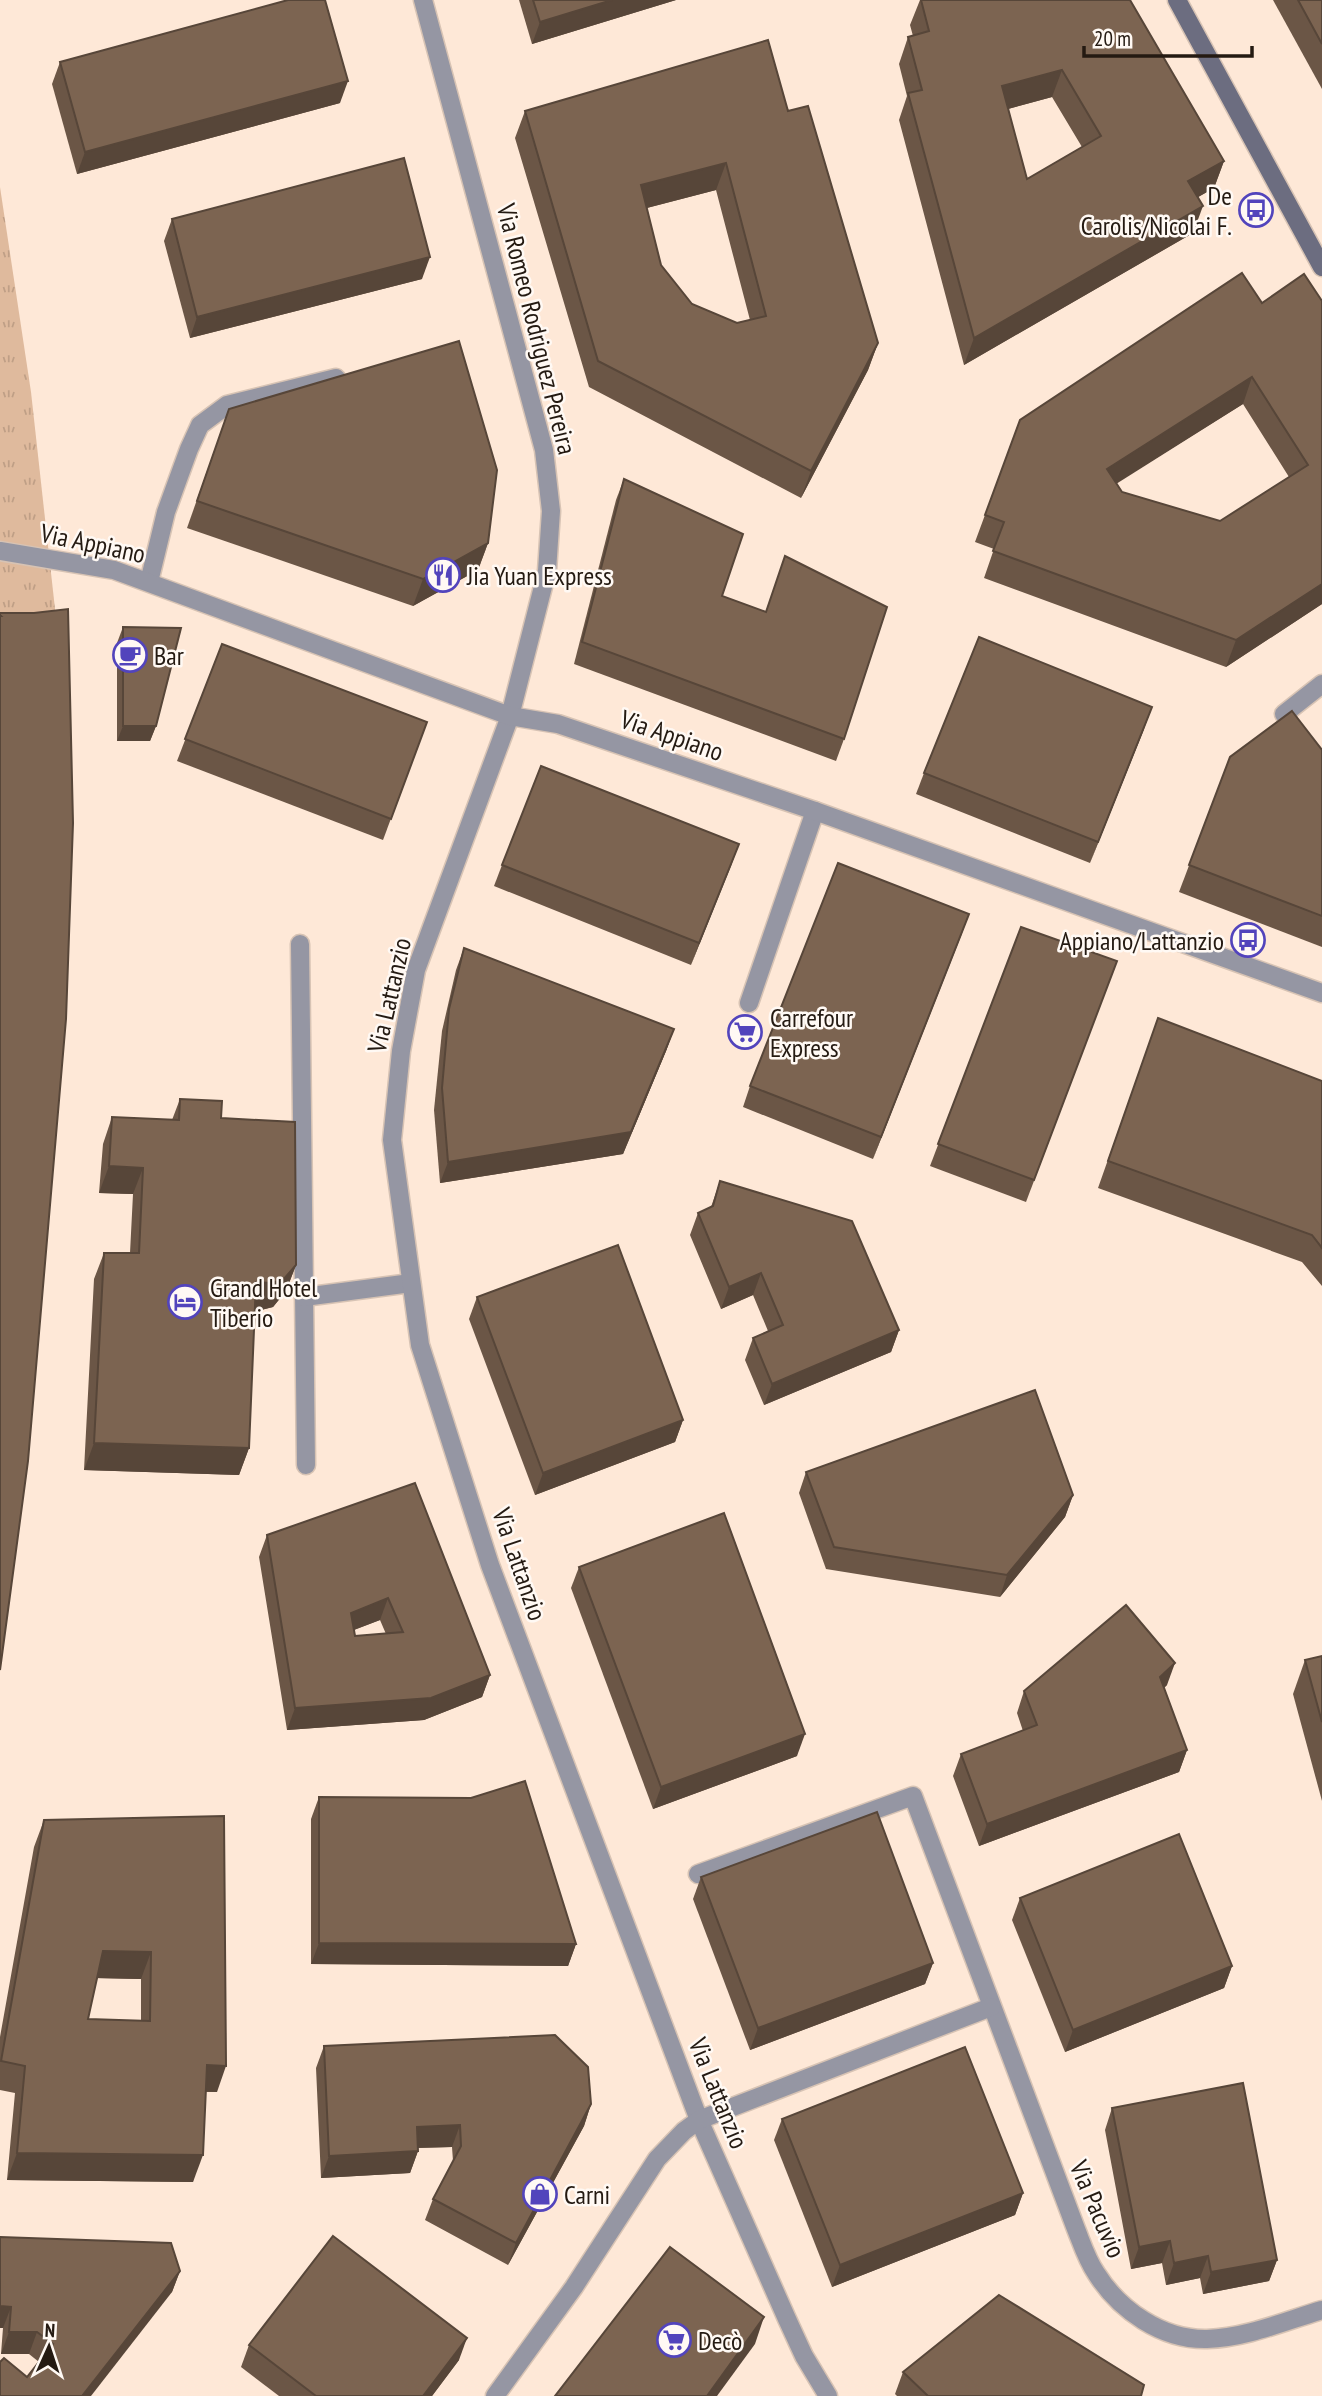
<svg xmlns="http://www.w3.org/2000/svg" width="1322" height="2396" viewBox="0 0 1322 2396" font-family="'PT Sans Narrow',sans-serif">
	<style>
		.park { fill: url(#park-tufts) }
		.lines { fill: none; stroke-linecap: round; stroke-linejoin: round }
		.lane-casing { stroke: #d7c3b4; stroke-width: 21 }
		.street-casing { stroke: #d7c3b4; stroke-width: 21 }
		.secondary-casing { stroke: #d7c3b4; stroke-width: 21 }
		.lane { stroke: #9596a3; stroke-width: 18 }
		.street { stroke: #9596a3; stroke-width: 18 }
		.secondary { stroke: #6c6d80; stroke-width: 18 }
		.wall { fill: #6b5646; fill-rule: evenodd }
		.shaded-wall { fill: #574639 }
		.building { fill: #7c6451; stroke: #574639; stroke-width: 2; fill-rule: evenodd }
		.labels { text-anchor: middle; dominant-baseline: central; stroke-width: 5; stroke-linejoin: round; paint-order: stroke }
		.poi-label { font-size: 26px; fill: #241a12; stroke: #fff9f4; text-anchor: start }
		.street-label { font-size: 26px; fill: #241a12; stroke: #fff9f4 }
	</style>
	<defs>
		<pattern id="park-tufts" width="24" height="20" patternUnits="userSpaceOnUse" patternTransform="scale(1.75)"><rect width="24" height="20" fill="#dfba9d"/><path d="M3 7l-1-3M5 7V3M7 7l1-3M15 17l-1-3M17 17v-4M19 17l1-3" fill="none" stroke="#bf9f86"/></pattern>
	</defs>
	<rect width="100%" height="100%" fill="#fee8d7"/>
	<polygon class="park" points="0,187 31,392 58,636 0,1624"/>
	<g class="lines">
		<g class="lane-casing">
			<g id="lane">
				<polyline points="149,582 166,512 189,449 200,425 227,405 336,378"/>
				<polyline points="1284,714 1322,684"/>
				<polyline points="300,944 306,1465"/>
				<polyline points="749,1003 815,811"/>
				<polyline points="304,1297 411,1283"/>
			</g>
		</g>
		<g class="street-casing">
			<g id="street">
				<polyline points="423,0 544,450 551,511 547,571 510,716 416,970 401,1051 392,1140 420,1345 490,1565 699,2120 787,2319 804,2356 828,2396"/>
				<polyline points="0,551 114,570 510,716 558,724 815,811 1322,993"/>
				<path d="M698,1874l215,-78 163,433c6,15 11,31 20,44 23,37 66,67 111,66 39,-1 78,-18 115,-29"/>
				<polyline points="495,2396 574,2287 657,2159 684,2131 699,2120 991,2007"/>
			</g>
		</g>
		<g class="secondary-casing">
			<polyline id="secondary" points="1177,0 1322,267"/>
		</g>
		<use href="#lane" class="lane"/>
		<use href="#street" class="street"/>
		<use href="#secondary" class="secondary"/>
	</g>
	<g class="wall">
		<polygon points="519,0 676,0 532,44"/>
		<path d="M920,0h210l94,161 -10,27 -16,9 -5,36 -229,132 -65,-245 8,-24 -8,-32 9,-27 5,-1 -3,-11zM1052,97l30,50 -55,32 -19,-70z"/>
		<polygon points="1273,0 1322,0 1322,89"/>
		<polygon points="60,62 340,103 77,174 52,84"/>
		<path d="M525,111h263l90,232 -10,27 -67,128 -212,-111 -74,-249zM716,190l34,130 -13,3 -45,-19 -31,-39 -14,-57z"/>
		<polygon points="172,219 422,279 190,338 164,241"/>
		<path d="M1322,301v303l-96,63 -242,-89 10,-29 -19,-7 45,-122 242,-117zM1243,404l46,73 -69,44 -98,-29 -6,-9z"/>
		<polygon points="229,409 488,543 478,570 413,606 187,528"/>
		<polygon points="624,479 844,739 836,761 574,664 616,500"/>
		<polygon points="123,627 156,726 150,741 117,741 117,643"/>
		<polygon points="222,644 427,722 383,840 177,761"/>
		<polygon points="1144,729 1090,863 916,794 924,773"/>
		<polygon points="1322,750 1322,947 1179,892 1230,757"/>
		<polygon points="739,844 691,965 494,886 502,865"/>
		<polygon points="969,914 873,1159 743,1107 750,1086"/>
		<polygon points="1021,927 1117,961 1026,1202 930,1166"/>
		<polygon points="464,948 674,1029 666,1051 623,1154 440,1183 434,1110 442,1031 456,970"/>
		<polygon points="1158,1018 1322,1081 1322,1286 1302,1262 1098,1188"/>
		<polygon points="180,1099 221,1118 296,1265 286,1291 273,1307 261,1310 255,1309 249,1448 239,1475 84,1470 94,1279 104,1253 130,1253 133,1194 99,1193 103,1144 112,1117 172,1120"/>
		<polygon points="720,1181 899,1330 891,1352 764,1405 745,1360 753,1338 768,1331 753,1295 721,1309 690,1235 698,1213 711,1207"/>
		<polygon points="477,1297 683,1420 675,1442 535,1495 469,1319"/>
		<polygon points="806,1472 1073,1495 1065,1517 1000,1597 826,1569 799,1493"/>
		<path d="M415,1483l75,192 -8,22 -58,23 -137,10 -28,-173 8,-22zM380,1620l6,14 -31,2 -1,-6z"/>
		<polygon points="579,1567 797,1756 653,1809 571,1588"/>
		<polygon points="1322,1656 1322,1801 1293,1694 1305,1660"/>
		<polygon points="1167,1685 1164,1688 1187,1750 1179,1772 979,1846 953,1776 961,1754 1023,1731 1017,1713 1024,1691"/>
		<polygon points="319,1797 576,1944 568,1966 311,1964 311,1819"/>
		<path d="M224,1816l-7,276h-11l-13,90 -186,-2 8,-87 -15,-3v-53l34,-190 10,-27zM97,1978l44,1v42l-53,-2z"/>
		<polygon points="701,1877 933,1963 925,1984 750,2050 693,1899"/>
		<polygon points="1020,1898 1232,1966 1224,1988 1065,2052 1012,1920"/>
		<polygon points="324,2046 591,2104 584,2126 508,2265 425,2220 433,2199 453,2161 452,2147 418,2148 418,2151 410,2173 321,2178 316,2068"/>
		<polygon points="1112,2108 1277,2260 1269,2281 1203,2294 1200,2278 1166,2285 1162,2263 1131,2269 1105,2130"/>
		<polygon points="782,2119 1023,2193 1015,2215 832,2287 774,2140"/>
		<polygon points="0,2237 180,2271 172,2292 27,2377 39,2362 29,2354 1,2354 3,2328 0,2328"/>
		<polygon points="249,2345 459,2360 432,2396 279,2396 241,2367"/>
		<polygon points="903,2372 1141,2396 897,2396 895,2394"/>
	</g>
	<g class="shaded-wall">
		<polygon points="612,0 676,0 532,44 540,22"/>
		<polygon points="1062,70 1052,97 993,113 1002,86"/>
		<polygon points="348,81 340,103 77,174 85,152"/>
		<polygon points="1224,161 1214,188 1179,208 1188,181"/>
		<polygon points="726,163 716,190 631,212 641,185"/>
		<polygon points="1203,206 1193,233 964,365 974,338"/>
		<polygon points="430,257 422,279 190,338 197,317"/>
		<polygon points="878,343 868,370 801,498 811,471"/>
		<polygon points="1252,377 1243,404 1097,496 1107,469"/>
		<polygon points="488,543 478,570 413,606 423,579"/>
		<polygon points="1322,584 1322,604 1226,667 1236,640"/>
		<polygon points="1152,707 1144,729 1090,863 1098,842"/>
		<polygon points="123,726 156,726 150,741 117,741"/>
		<polygon points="739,844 731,866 691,965 699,943"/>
		<polygon points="969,914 961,936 873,1159 881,1137"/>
		<polygon points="674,1029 666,1051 623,1154 440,1183 448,1162"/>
		<polygon points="109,1166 143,1168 133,1194 99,1193"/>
		<polygon points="296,1265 286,1291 273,1307 261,1310 246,1309 256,1282"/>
		<polygon points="761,1273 753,1295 721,1309 729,1287"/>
		<polygon points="899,1330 891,1352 764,1405 772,1384"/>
		<polygon points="683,1420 675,1442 535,1495 543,1473"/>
		<polygon points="94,1443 249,1448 239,1475 84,1470"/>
		<polygon points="1073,1495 1065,1517 1000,1597 1007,1575"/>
		<polygon points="388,1598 380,1620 343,1634 351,1613"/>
		<polygon points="1175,1663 1167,1685 1152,1698 1160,1677"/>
		<polygon points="490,1675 482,1697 424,1720 287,1730 295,1708"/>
		<polygon points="805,1734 797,1756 653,1809 661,1787"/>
		<polygon points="1187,1750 1179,1772 979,1846 987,1824"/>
		<polygon points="319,1943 576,1944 568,1966 311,1964"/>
		<polygon points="103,1951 151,1952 141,1979 93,1978"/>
		<polygon points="933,1963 925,1984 750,2050 758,2028"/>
		<polygon points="1232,1966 1224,1988 1065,2052 1073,2030"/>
		<polygon points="207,2065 226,2066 217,2092 198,2091"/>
		<polygon points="591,2104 584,2126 508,2265 516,2243"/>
		<polygon points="460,2125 452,2147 409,2148 417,2127"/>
		<polygon points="418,2151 410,2173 321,2178 329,2156"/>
		<polygon points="17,2153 203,2155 193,2182 7,2180"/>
		<polygon points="1023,2193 1015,2215 832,2287 840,2265"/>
		<polygon points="1170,2241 1162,2263 1131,2269 1139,2247"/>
		<polygon points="1208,2256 1200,2278 1166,2285 1174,2263"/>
		<polygon points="1277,2260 1269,2281 1203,2294 1211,2272"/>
		<polygon points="180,2271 172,2292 91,2396 82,2396"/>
		<polygon points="0,2306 11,2307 3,2328 0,2328"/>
		<polygon points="764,2317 755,2344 717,2396 707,2396"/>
		<polygon points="9,2332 37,2332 29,2354 1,2354"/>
		<polygon points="467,2338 459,2360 432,2396 423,2396"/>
	</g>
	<g class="building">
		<polygon points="288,0 325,0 348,81 85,152 60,62"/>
		<polygon points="533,0 612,0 540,22"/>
		<path d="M921,0h209l94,161 -36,20 15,25 -229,132 -66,-245 14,-3 -14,-53 21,-6zM1062,70l39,66 -74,43 -25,-93z"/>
		<polygon points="1298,0 1322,0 1322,44"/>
		<path d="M768,40l20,71 20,-5 70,237 -67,128 -213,-110 -73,-250zM726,163l40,153 -29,7 -45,-19 -31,-39 -20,-80z"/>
		<polygon points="404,158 430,257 197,317 172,219"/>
		<path d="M1242,273l20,30 42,-29 18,27v283l-86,56 -243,-89 11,-29 -19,-7 35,-95zM1252,377l56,88 -88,56 -98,-29 -15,-23z"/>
		<polygon points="459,341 497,470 488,543 423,579 197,501 229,409"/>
		<polygon points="624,479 743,534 722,596 766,612 785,556 887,607 844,739 582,642"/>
		<polygon points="68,609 73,823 66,1019 28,1461 0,1670 0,616 1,616 0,615 0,613 34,613"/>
		<polygon points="123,627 181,628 156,726 123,726"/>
		<polygon points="979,637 1152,707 1098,842 924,773"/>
		<polygon points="222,644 427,722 391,819 185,739"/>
		<polygon points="1292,711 1322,750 1322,916 1189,865 1230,757"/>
		<polygon points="541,766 739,844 699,943 502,865"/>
		<polygon points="838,863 969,914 881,1137 750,1086"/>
		<polygon points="1021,927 1117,961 1034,1180 938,1144"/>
		<polygon points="464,948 674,1029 631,1132 448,1162 442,1088 449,1009"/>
		<polygon points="1158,1018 1322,1081 1322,1248 1312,1235 1108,1161"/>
		<polygon points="180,1099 222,1101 221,1118 295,1122 296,1265 283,1280 271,1283 256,1282 249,1448 94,1443 104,1253 139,1253 143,1168 109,1166 112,1117 179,1120"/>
		<polygon points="720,1181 852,1221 899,1330 772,1384 753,1338 783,1325 761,1273 729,1287 698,1213 713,1206"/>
		<polygon points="618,1245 683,1420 543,1473 477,1297"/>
		<polygon points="1035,1390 1073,1495 1007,1575 834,1547 806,1472"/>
		<path d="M415,1483l75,192 -59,23 -136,10 -28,-173zM388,1598l15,34 -48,4 -4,-23z"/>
		<polygon points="724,1513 805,1734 661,1787 579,1567"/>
		<polygon points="1126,1605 1175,1663 1160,1677 1187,1750 987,1824 961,1754 1037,1725 1024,1691"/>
		<polygon points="1322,1656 1322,1722 1305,1660"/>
		<polygon points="525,1781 576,1944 319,1943 319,1797 471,1798"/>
		<polygon points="877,1812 933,1963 758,2028 701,1877"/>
		<path d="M224,1816l2,250 -19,-1 -4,90 -186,-2 8,-87 -24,-5 43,-241zM103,1951l48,1 -1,69 -62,-2z"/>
		<polygon points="1179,1834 1232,1966 1073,2030 1020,1898"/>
		<polygon points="555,2035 588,2067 591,2104 516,2243 433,2199 461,2146 460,2125 417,2127 418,2151 329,2156 324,2046"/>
		<polygon points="965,2047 1023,2193 840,2265 782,2119"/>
		<polygon points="1243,2083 1277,2260 1211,2272 1208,2256 1174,2263 1170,2241 1139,2247 1112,2108"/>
		<polygon points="333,2236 467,2338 423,2396 316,2396 249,2345"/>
		<polygon points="0,2237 171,2243 180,2271 82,2396 0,2396 0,2362 4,2358 27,2377 53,2344 37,2332 9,2332 11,2307 0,2306"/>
		<polygon points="670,2247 764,2317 707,2396 555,2396"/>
		<polygon points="999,2295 1144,2385 1141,2396 928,2396 903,2372"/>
	</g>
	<defs>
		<g id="bus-ring" transform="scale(1.75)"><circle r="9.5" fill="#fff9f4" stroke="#5244bc" stroke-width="1.5"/><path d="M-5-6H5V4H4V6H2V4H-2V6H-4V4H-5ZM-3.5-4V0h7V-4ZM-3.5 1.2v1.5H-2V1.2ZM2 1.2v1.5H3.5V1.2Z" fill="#5244bc"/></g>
		<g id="restaurant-ring" transform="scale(1.75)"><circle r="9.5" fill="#fff9f4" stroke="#5244bc" stroke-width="1.5"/><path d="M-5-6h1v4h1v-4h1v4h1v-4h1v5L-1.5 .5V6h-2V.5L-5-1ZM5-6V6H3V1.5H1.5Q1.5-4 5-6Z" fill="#5244bc"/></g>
		<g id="cafe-ring" transform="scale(1.75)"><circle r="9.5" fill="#fff9f4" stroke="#5244bc" stroke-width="1.5"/><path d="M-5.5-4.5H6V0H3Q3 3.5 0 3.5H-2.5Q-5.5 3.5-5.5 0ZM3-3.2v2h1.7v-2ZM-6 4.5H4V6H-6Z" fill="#5244bc"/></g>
		<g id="supermarket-ring" transform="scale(1.75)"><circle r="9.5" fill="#fff9f4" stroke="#5244bc" stroke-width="1.5"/><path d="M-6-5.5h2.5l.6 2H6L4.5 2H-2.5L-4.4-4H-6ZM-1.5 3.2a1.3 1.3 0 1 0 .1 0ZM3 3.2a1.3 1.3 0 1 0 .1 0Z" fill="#5244bc"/></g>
		<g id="hotel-ring" transform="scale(1.75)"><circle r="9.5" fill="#fff9f4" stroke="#5244bc" stroke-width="1.5"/><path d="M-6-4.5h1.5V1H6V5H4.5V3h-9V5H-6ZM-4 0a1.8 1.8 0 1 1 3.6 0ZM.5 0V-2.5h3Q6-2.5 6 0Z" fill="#5244bc"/></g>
		<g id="shop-ring" transform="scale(1.75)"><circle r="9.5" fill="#fff9f4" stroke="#5244bc" stroke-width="1.5"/><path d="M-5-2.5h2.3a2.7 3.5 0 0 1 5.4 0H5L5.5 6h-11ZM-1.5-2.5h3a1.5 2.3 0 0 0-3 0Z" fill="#5244bc"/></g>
	</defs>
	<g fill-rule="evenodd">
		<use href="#bus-ring" x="1256" y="210"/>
		<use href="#restaurant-ring" x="443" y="575"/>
		<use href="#cafe-ring" x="130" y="655"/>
		<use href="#bus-ring" x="1248" y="940"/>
		<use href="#supermarket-ring" x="745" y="1032"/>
		<use href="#hotel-ring" x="185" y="1302"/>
		<use href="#shop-ring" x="540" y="2194"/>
		<use href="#supermarket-ring" x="674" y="2340"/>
	</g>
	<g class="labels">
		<g class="poi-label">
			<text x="1232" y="195" text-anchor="end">De<tspan x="1232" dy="30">Carolis/Nicolai F.</tspan></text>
			<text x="467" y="575">Jia Yuan Express</text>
			<text x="154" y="655">Bar</text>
			<text x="1224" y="940" text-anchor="end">Appiano/Lattanzio</text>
			<text x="770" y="1017">Carrefour<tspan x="770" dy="30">Express</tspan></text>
			<text x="210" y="1287">Grand Hotel<tspan x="210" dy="30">Tiberio</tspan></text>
			<text x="564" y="2194">Carni</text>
			<text x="698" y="2340">Decò</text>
		</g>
		<g class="street-label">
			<text transform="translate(537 329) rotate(76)">Via Romeo Rodriguez Pereira</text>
			<text transform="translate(93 543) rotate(12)">Via Appiano</text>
			<text transform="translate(672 735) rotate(19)">Via Appiano</text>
			<text transform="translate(389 995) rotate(-77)">Via Lattanzio</text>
			<text transform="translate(520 1564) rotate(71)">Via Lattanzio</text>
			<text transform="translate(719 2093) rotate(68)">Via Lattanzio</text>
			<text transform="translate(1098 2209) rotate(67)">Via Pacuvio</text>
		</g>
	</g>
	<g transform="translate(49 2347) rotate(3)" stroke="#fff9f4" stroke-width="5" paint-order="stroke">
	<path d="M0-5L12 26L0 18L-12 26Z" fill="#241a12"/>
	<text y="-10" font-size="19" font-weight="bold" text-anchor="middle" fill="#241a12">N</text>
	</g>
	<path d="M1084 46v10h168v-10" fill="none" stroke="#241a12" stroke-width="3.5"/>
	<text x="1094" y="46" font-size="21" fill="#241a12" stroke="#fff9f4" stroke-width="5" paint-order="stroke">20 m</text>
</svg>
